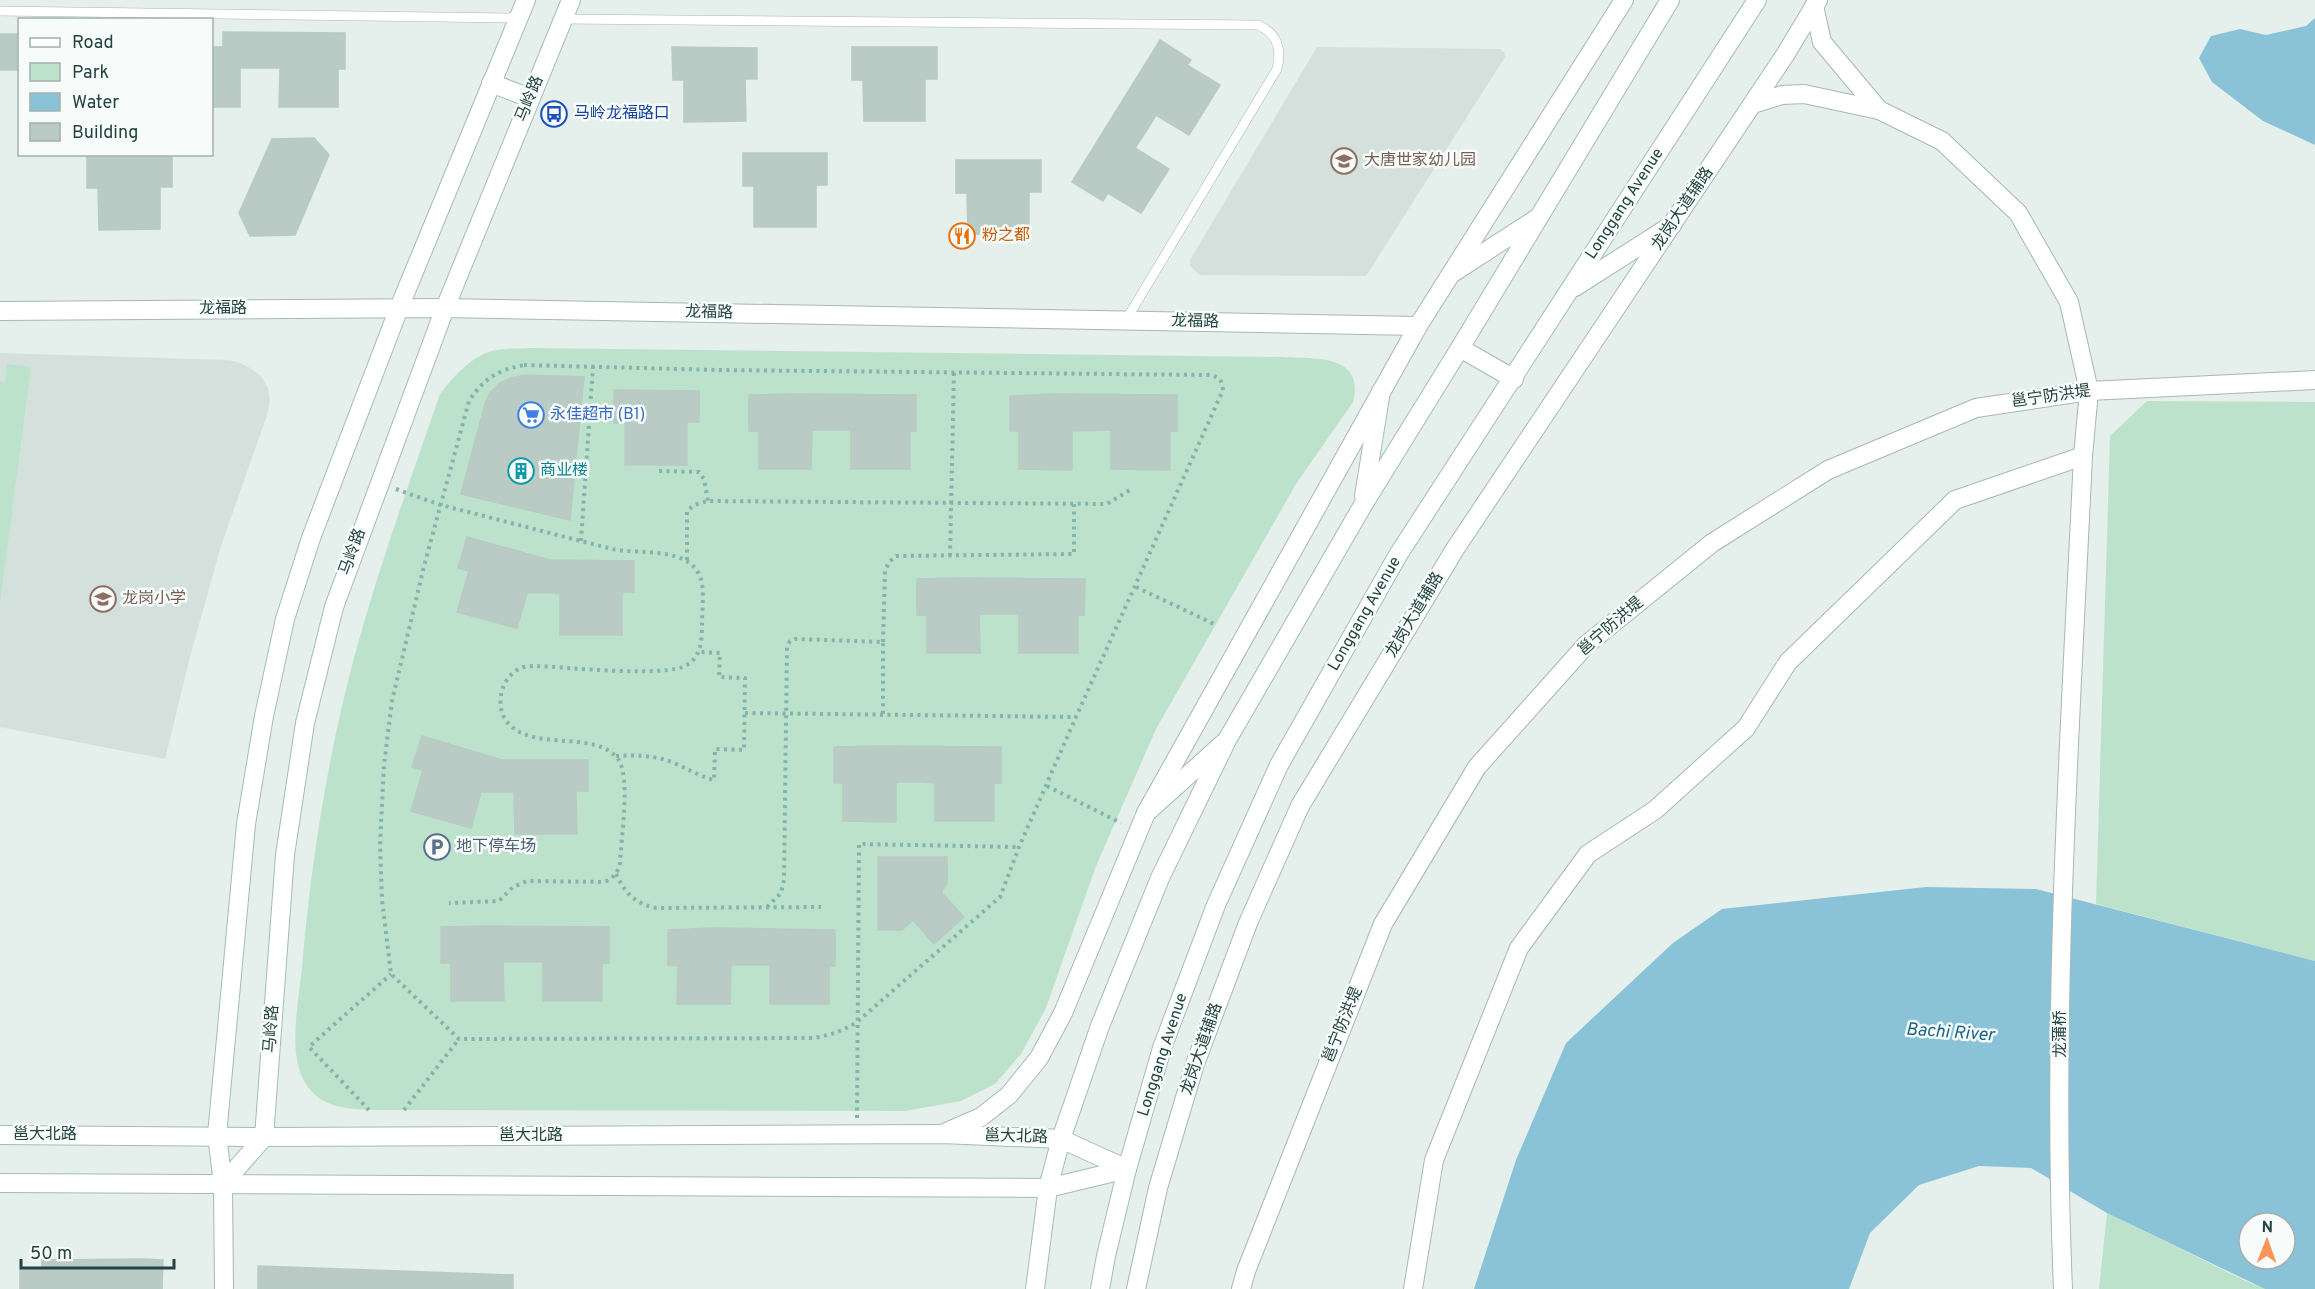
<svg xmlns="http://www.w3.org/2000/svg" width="2315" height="1289" viewBox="0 0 2315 1289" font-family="Overpass,'Noto Sans SC',sans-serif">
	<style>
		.built { fill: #d3e0db }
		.green { fill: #bde2cc }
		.water { fill: #8ac2d8; fill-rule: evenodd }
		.building { fill: #bacbc6; stroke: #b7cac4; stroke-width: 1.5 }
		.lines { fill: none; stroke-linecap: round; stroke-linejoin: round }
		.lane-casing { stroke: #a7b8b5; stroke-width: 10 }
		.street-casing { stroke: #a7b8b5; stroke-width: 20 }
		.secondary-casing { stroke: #a3bcb7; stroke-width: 20 }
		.path { stroke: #83b5ac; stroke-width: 4; stroke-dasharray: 3 4.5; stroke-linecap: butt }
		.lane { stroke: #fff; stroke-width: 9 }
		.street { stroke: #fff; stroke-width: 18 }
		.secondary { stroke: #fff; stroke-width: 18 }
		.labels { text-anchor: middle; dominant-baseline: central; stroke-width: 5; stroke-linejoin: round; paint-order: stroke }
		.street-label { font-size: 16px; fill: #22433f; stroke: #f7fbf9 }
		.transit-label { font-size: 16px; fill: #164399; stroke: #f7fbf9; text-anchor: start }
		.education-label { font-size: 16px; fill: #785e54; stroke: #f7fbf9; text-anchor: start }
		.food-label { font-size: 16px; fill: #c56008; stroke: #f7fbf9; text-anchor: start }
		.shop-label { font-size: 16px; fill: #366cbe; stroke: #f7fbf9; text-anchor: start }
		.culture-label { font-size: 16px; fill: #0d838f; stroke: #f7fbf9; text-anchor: start }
		.service-label { font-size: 16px; fill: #4e5e75; stroke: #f7fbf9; text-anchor: start }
		.water-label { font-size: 18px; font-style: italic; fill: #176585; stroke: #f7fbf9 }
	</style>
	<rect width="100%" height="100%" fill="#e5efec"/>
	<g class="built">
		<polygon points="1317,47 1500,49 1504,52 1505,57 1366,276 1200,275 1190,266 1190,260"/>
		<polygon points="0,353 227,360 238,362 250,368 261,376 268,388 270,401 267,415 221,546 191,653 165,759 0,727"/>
	</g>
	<g class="green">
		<path d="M530,348l752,9c32,2 83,-4 71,45l-57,82 -140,245 -60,137 -50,142 -25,46 -26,30 -34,17 -56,10 -536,-1c-27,-1 -52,-4 -66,-31 -15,-30 -4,-79 -1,-112 9,-104 25,-208 52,-309 24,-89 56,-177 86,-264 14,-18 32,-39 56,-44 10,-2 23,-1 34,-2z"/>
		<polygon points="7,364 31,367 0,603 0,380 5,384"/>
		<polygon points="2147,401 2315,402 2315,961 2096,904 2110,436"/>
		<polygon points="2107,1213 2248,1282 2265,1289 2099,1289"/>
	</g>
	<g class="water">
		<polygon points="2315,18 2315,145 2263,121 2212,82 2199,58 2211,36 2240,29 2266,35 2306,26"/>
		<path d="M1926,887l110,2 279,72v328h-50l-158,-76 -76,-45 -52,-2 -60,19 -49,48 -21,56h-375l42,-129 50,-117 107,-100 49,-34zM2249,1223h36v36h-36z"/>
	</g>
	<g class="building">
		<polygon points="223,32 345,33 345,69 338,69 338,107 279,107 280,68 240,68 240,107 212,107 212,47 223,47"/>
		<rect x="0" y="34" width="20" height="36"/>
		<polygon points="1160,40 1191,60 1187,65 1220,85 1189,135 1156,115 1147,130 1135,148 1169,169 1141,213 1108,193 1103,201 1072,182"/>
		<polygon points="672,47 757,48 757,79 745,79 746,121 684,122 684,80 673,80"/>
		<polygon points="852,47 937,47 937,79 925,79 925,121 864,121 863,80 852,80"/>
		<polygon points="314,138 329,155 295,235 250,236 239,213 272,139"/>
		<polygon points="743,153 827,153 827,185 816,185 816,227 754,227 754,186 743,186"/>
		<polygon points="87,155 172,156 172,187 160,187 160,229 99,230 98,188 87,188"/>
		<polygon points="956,160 1041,160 1041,192 1029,192 1029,234 968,234 967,193 956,193"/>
		<polygon points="524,375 584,377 570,520 461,494 485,404 489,394 500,383 511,378"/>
		<polygon points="614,390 699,391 699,422 687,422 687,465 625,465 625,423 614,423"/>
		<polygon points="795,394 916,395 916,431 910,431 910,469 851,469 851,430 812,430 811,469 759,469 759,431 749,431 749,395"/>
		<polygon points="1055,394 1177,395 1177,431 1170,431 1170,470 1111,469 1111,430 1072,431 1072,470 1019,469 1019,431 1010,431 1010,396"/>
		<polygon points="467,537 550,560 634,561 634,592 622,592 622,635 560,635 560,593 527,593 517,628 457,612 469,571 458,568"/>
		<polygon points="963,578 1085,579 1084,615 1078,615 1078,653 1019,653 1019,614 979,614 980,653 927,653 927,615 917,615 917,579"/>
		<polygon points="422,736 502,760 588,760 588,791 576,791 577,834 515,834 514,792 481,792 471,828 411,811 423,770 412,767"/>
		<polygon points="879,746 1001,747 1001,783 994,783 994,821 935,821 935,783 918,782 896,782 896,822 843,821 843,783 834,783 834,747"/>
		<polygon points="878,857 947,857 947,883 941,892 964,917 934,944 913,920 902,930 878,930"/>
		<polygon points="487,926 609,927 609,963 602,963 602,1001 543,1001 543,962 503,962 504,1001 451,1001 451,963 441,963 441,927"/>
		<polygon points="714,928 835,930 835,966 829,966 829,1004 770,1004 770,965 731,965 730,1004 677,1004 678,966 668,965 668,930"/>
		<polygon points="143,1259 163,1260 162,1289 20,1289 20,1270 42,1270 42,1260"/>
		<polygon points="258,1266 513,1275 513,1289 258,1289"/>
	</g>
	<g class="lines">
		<g class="lane-casing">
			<g id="lane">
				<polyline points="0,11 518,18"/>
				<path d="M562,19l696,6c19,8 24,24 19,44l-151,251"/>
			</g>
		</g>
		<g class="street-casing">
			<g id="street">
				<polyline points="1753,104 1782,95 1804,94 1879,110 1822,42 1814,6"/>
				<path d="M1879,110l63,31 76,72 51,89 20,89 -6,65c-13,277 -32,555 -20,833"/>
				<polyline points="0,311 445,308 1418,326"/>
				<polyline points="1146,813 1418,326 1624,0"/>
				<polyline points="942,1134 981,1117 1009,1095 1039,1058 1063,1013 1146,813 1226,741"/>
				<polyline points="223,1184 224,1289"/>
				<polyline points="1136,1289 1158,1188 1195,1064 1248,923 1300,806 1455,549 1785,55 1818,0"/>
				<polyline points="1241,1289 1246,1271 1383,924 1477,767 1586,645 1712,543 1828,470 1976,408 2089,391 2315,380"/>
				<polyline points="1413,1289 1434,1160 1519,948 1588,854 1655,810 1746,728 1788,662 1955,500 2083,456"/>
			</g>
		</g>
		<g class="secondary-casing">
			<g id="secondary">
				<polyline points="491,83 530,98"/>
				<polyline points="1451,274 1536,219"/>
				<polyline points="1575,287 1672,225"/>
				<polyline points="1460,348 1514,379"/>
				<polyline points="1364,496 1381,391"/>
				<polyline points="0,1135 264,1137 942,1134 1061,1139 1127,1169"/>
				<polyline points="264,1137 285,855 305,723 334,607 445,308 571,0"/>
				<polyline points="0,1183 1048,1188 1127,1169"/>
				<polyline points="223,1184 217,1135 246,824 264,716 285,619 311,538 399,308 526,0"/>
				<polyline points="223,1184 264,1137"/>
				<polyline points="1035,1289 1048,1188 1061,1139 1100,1026 1160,878 1227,740 1363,505 1460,348 1670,0"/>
				<polyline points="1100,1289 1106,1256 1127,1169 1162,1048 1216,905 1279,765 1398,555 1757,0"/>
			</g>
		</g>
		<g class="path">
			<path d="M524,365l193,5 492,5c10,2 13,4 14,15l-147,327 -57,130 -19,50 -143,125c-14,9 -27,13 -43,16l-355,1 -68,-65 -9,-74 -2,-55 4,-80 8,-64 32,-135 45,-165c15,-23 29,-31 55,-36z"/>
			<polyline points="659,471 699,472 704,479 708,501"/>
			<path d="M396,489l45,16 171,44c28,6 84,-4 90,35 2,13 0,28 0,41 0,15 -1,32 -15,40 -22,13 -121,2 -150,1 -6,0 -13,0 -18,3 -20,10 -26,43 -7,58 27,23 85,4 106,32 13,18 3,80 2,104 -2,9 -6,15 -16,19l-77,-1 -14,6 -14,14 -50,2"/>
			<polyline points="581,541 593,366"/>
			<polyline points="950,556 954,372"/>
			<polyline points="687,560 687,511 694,505 708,501 1107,504 1133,488"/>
			<polyline points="1136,587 1216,625"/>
			<polyline points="883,642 885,571 889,562 896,556 1074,554 1074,504"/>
			<polyline points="745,713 1076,717"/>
			<path d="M616,756c20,-1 39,-1 58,7 14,6 25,13 40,17l1,-31 29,1 1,-72 -26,-1 1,-24 -21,-1"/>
			<polyline points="1047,786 1121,823"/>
			<path d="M616,874c10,20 18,29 40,34l165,-1"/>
			<polyline points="767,907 781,893 784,880 787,647 790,641 795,639 883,642 883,714"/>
			<polyline points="369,1110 309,1047 391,974"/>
			<polyline points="404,1110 459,1039"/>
			<polyline points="857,1118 859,844 1019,847"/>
		</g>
		<use href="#lane" class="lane"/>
		<use href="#street" class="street"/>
		<use href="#secondary" class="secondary"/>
	</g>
	<defs>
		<g id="bus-ring" transform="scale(1.35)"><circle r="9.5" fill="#f7fbf9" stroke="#1a4fb4" stroke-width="1.5"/><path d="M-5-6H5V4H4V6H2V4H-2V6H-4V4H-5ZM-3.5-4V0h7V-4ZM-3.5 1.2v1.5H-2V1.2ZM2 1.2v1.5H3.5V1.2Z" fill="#1a4fb4"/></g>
		<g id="school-ring" transform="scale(1.35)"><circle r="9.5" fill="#f7fbf9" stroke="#8d6e63" stroke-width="1.5"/><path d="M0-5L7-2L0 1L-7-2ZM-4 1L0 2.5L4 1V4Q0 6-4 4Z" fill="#8d6e63"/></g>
		<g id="restaurant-ring" transform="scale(1.35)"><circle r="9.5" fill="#f7fbf9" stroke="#e8710a" stroke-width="1.5"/><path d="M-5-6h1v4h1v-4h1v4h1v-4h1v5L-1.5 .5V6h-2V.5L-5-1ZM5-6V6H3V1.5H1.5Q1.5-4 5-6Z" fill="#e8710a"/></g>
		<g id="supermarket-ring" transform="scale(1.35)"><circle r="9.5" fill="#f7fbf9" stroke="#3f7fe0" stroke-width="1.5"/><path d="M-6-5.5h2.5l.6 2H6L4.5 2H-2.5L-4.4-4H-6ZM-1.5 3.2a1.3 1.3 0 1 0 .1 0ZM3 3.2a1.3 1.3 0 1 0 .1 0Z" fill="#3f7fe0"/></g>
		<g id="building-ring" transform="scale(1.35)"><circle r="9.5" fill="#f7fbf9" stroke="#0f9aa8" stroke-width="1.5"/><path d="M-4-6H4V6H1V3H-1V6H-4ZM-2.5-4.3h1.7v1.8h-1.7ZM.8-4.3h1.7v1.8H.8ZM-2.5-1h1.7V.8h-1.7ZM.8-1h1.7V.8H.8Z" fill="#0f9aa8"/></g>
		<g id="parking-ring" transform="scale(1.35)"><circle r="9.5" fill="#f7fbf9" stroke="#5c6f8a" stroke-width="1.5"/><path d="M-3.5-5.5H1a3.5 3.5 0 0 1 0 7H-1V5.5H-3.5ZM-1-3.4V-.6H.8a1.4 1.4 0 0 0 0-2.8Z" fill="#5c6f8a"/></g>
	</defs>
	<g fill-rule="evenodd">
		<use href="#bus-ring" x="554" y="114"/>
		<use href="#school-ring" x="1344" y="161"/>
		<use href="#restaurant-ring" x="962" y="236"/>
		<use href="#supermarket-ring" x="531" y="415"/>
		<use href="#building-ring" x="521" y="471"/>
		<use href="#school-ring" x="103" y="599"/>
		<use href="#parking-ring" x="437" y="847"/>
	</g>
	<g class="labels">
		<g class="street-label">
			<text transform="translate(530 99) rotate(-68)">马岭路</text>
			<text transform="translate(1625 204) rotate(-57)">Longgang Avenue</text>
			<text transform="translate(1683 209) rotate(-56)">龙岗大道辅路</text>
			<text x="223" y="309">龙福路</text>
			<text transform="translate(709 313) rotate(1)">龙福路</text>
			<text transform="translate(1195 322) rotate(1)">龙福路</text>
			<text transform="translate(2051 397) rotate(-8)">邕宁防洪堤</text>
			<text transform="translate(353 552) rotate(-70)">马岭路</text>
			<text transform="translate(1365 614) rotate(-60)">Longgang Avenue</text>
			<text transform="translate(1415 615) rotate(-59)">龙岗大道辅路</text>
			<text transform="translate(1611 627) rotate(-41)">邕宁防洪堤</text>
			<text transform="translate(1343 1025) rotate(-68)">邕宁防洪堤</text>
			<text transform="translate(272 1029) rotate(-86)">马岭路</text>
			<text transform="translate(2061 1034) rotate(-90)">龙蒲桥</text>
			<text transform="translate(1202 1049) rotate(-71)">龙岗大道辅路</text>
			<text transform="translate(1163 1055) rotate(-72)">Longgang Avenue</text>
			<text x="45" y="1135">邕大北路</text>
			<text x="531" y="1136">邕大北路</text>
			<text transform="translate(1016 1137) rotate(2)">邕大北路</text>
		</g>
		<g class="transit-label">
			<text x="574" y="114">马岭龙福路口</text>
		</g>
		<g class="education-label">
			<text x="1364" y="161">大唐世家幼儿园</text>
			<text x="122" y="599">龙岗小学</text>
		</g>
		<g class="food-label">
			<text x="982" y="236">粉之都</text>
		</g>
		<g class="shop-label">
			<text x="550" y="415">永佳超市 (B1)</text>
		</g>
		<g class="culture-label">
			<text x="540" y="471">商业楼</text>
		</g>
		<g class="service-label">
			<text x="456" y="847">地下停车场</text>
		</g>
		<g class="water-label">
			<text transform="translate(1950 1033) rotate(4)">Bachi River</text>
		</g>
	</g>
	<rect x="18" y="18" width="195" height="138" fill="#f7fbf9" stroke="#a2b1af" stroke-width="1.5"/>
	<rect x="30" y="38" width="30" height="9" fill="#ffffff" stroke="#a2b1af" stroke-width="1.5"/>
	<text x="72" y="48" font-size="18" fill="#22433f">Road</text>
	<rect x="30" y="63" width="30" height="18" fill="#bde2cc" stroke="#a2b1af" stroke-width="1.5"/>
	<text x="72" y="78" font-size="18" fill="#22433f">Park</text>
	<rect x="30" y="93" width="30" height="18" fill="#8ac2d8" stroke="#a2b1af" stroke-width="1.5"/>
	<text x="72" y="108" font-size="18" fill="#22433f">Water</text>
	<rect x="30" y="123" width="30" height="18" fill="#bacbc6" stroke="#a2b1af" stroke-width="1.5"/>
	<text x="72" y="138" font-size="18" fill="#22433f">Building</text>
	<g transform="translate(2267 1241) rotate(1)"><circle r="28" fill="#f7fbf9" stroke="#a2b1af" stroke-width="1.5"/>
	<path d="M0-4.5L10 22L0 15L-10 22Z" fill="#fc9457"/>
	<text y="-9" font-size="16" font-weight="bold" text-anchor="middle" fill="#22433f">N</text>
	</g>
	<path d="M21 1259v9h153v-9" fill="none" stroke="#22433f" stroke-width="3"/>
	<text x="30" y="1259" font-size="18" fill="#22433f" stroke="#f7fbf9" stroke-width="4.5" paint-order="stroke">50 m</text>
</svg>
